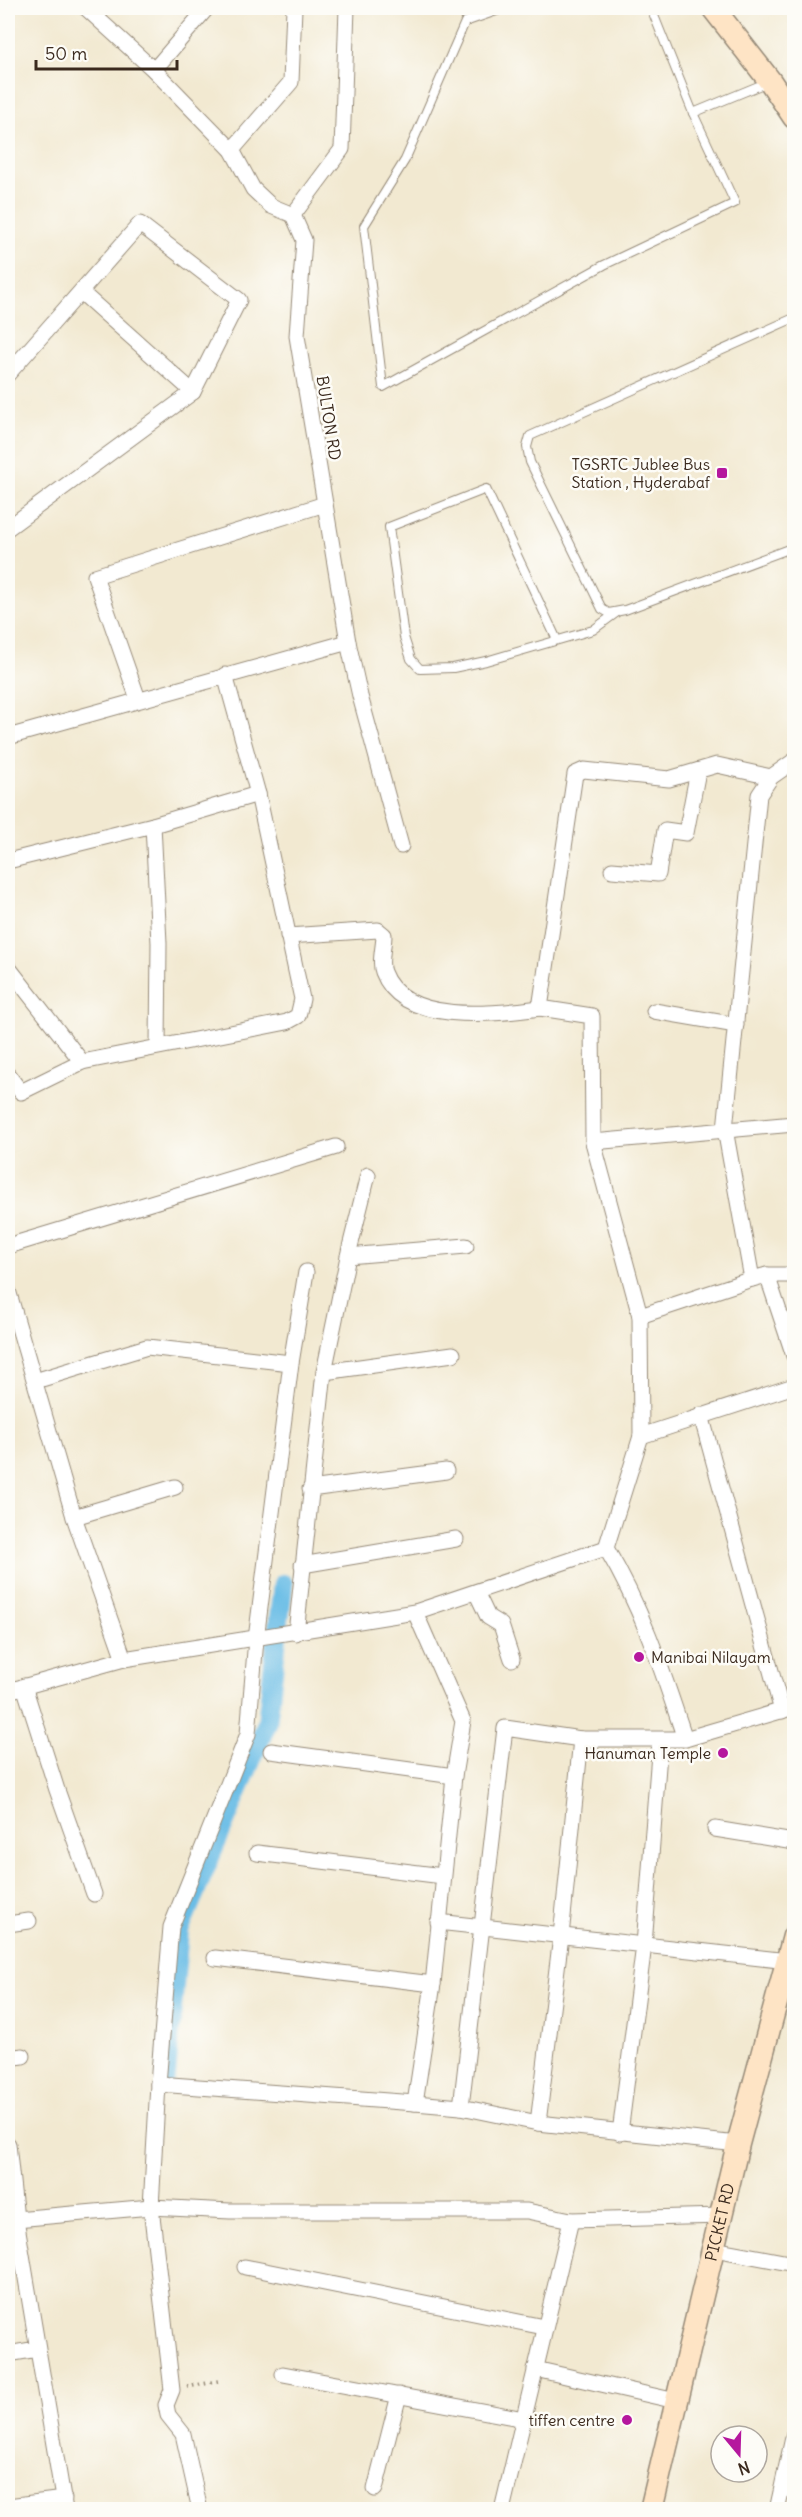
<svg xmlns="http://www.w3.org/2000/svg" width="802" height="2517" viewBox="0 0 802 2517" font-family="Delius,sans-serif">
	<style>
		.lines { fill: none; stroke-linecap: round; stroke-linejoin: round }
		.canal { stroke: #6bbde6; stroke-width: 20 }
		.lane-casing { stroke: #968a78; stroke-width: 10 }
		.street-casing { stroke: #968a78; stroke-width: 17 }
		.secondary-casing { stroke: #968a78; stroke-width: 25 }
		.path { stroke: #968a78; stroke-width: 4; stroke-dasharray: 1.5 4.5; stroke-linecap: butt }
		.lane { stroke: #fff; stroke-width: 8 }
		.street { stroke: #fff; stroke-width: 15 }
		.secondary { stroke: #fee4c5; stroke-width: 22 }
		.poi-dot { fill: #b5179e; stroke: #fdfcf7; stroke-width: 2 }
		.labels { text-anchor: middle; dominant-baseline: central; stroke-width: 5; stroke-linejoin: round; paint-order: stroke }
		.street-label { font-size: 16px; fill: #3b2a1e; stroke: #fdfcf7 }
		.poi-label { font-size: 16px; fill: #3b2a1e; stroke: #fdfcf7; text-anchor: end }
	</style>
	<rect width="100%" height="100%" fill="#fdfcf7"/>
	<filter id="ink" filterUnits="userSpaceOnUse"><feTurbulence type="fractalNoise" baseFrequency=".0167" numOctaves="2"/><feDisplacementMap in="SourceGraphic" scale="12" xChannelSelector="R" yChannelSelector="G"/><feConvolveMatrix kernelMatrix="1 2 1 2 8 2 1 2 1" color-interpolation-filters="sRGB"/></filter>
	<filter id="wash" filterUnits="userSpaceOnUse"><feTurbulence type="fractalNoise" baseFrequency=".008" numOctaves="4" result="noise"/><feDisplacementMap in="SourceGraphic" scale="24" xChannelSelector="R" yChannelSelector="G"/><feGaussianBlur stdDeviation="1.35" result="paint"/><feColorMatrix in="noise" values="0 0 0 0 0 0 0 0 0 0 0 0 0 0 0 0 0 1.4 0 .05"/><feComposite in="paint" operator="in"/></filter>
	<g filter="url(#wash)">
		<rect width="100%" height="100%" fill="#f2e9d1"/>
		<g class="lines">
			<polyline class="canal" points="166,2075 179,1930 267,1723 283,1584"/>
		</g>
	</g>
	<g filter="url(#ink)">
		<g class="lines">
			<g class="lane-casing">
				<g id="lane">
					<polyline points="505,8 465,22 405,160 364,226 383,387 604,265 735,203 693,113 651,8"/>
					<polyline points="693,113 768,82"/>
					<polyline points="794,318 530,436 527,447 530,462 602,609 609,613 625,610 794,547"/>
					<polyline points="557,640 486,489 389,527 404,637 411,659 420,669 453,668 486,661 593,630 616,613"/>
				</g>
			</g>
			<g class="street-casing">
				<g id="street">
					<polyline points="86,8 154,70 232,150 253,189 271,206 293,215"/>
					<polyline points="347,8 342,149 293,215 304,240 297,336 348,642 360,696 401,846"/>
					<polyline points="154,70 207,8"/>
					<polyline points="232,150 291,82 294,8"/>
					<polyline points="81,292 193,392"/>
					<polyline points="8,374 140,224 239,300 193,392 8,528"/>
					<polyline points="138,699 95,576 325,504"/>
					<polyline points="8,737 348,642"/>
					<polyline points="794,761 771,777 759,795 725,1129 752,1279 767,1275 794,1356"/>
					<polyline points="153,825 159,943 158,1046"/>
					<polyline points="8,861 153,825 258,794"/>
					<polyline points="612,870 658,874 665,830 686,833 698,771"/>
					<path d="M288,936l90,-6 6,5c0,11 -5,27 -1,37 20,54 112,42 157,36"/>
					<polyline points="8,967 82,1062"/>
					<polyline points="654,1011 736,1025"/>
					<polyline points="8,1075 21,1092 82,1062 287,1022 298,1016 302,999 258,794 225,675"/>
					<polyline points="593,1142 794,1124"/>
					<polyline points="8,1246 336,1147"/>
					<polyline points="348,1256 466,1246"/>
					<polyline points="767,1275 794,1275"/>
					<polyline points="8,1290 74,1517 124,1659"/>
					<polyline points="640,1316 752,1279"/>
					<polyline points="324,1372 453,1354"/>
					<polyline points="35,1381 147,1347 291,1363"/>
					<polyline points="701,1415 782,1711"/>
					<polyline points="641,1436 794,1386"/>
					<polyline points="310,1489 446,1471"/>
					<polyline points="74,1517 175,1487"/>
					<polyline points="606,1548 641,1436 640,1316 593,1142 592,1016 540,1008 575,774 584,770 669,779 717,765 771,777"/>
					<polyline points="302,1565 456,1539"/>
					<polyline points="476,1592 488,1617 501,1625 512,1659"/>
					<polyline points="296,1633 324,1372 350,1247 368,1175"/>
					<polyline points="24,1686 57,1790 94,1894"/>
					<path d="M8,1691l116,-32 291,-47 191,-64c38,64 56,122 79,191h-104l-20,197 -23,187"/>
					<polyline points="685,1739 794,1707"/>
					<polyline points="271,1751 454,1776"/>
					<polyline points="715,1829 794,1842"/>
					<polyline points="257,1853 443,1876"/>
					<polyline points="438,1922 788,1961"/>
					<polyline points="8,1924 29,1921"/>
					<polyline points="215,1958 433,1984"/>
					<polyline points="8,2058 23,2056"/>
					<polyline points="158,2084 415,2103 433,1984 454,1776 463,1721 415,1612"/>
					<polyline points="415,2103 461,2107 538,2123 738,2144"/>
					<polyline points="461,2107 505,1728 581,1739"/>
					<polyline points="620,2133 644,1945 660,1741"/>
					<polyline points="8,2144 16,2219 65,2510"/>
					<polyline points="16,2219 151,2207 230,2211 527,2211 571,2220 722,2216"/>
					<polyline points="714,2249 794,2264"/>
					<polyline points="245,2267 544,2327"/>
					<polyline points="8,2354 37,2349"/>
					<polyline points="535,2369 676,2401"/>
					<polyline points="283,2374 524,2419"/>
					<polyline points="375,2489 399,2395"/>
					<polyline points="8,2506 64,2499"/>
					<polyline points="200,2510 183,2434 168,2415 166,2405 172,2390 151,2207 158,2084 171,1927 248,1734 256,1639 291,1363 306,1272"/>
					<polyline points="502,2510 571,2220"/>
					<polyline points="777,2510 794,2433"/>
				</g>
			</g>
			<g class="secondary-casing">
				<g id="secondary">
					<polyline points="713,8 770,81 794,117"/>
					<path id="s1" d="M651,2510l87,-366 56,-208"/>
				</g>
			</g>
			<polyline class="path" points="187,2387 219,2381"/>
			<use href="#lane" class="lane"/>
			<use href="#street" class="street"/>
			<use href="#secondary" class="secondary"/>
		</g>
	</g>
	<g class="poi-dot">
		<rect x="716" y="467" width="12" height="12" rx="3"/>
		<circle cx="639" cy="1657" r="6"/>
		<circle cx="723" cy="1753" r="6"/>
		<circle cx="627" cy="2420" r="6"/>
	</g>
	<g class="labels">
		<g class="street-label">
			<text transform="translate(329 418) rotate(81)">BULTON RD</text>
			<text stroke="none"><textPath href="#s1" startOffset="296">PICKET RD</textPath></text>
		</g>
		<g class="poi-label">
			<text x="710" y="464">TGSRTC Jublee Bus<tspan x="710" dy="18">Station , Hyderabaf</tspan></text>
			<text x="651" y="1657" text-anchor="start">Manibai Nilayam</text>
			<text x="711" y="1753">Hanuman Temple</text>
			<text x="615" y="2420">tiffen centre</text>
		</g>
	</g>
	<rect width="802" height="2517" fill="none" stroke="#fdfcf7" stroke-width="30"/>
	<g transform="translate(739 2454) rotate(161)"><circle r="28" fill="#fdfcf7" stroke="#afa8a0" stroke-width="1.5"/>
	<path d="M0-4.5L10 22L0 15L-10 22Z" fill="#b5179e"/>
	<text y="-9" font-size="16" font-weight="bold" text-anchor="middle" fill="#3b2a1e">N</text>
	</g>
	<path d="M36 60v9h141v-9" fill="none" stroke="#3b2a1e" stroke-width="3"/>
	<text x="45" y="60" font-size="18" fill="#3b2a1e" stroke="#fdfcf7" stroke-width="4.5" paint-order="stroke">50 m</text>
</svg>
